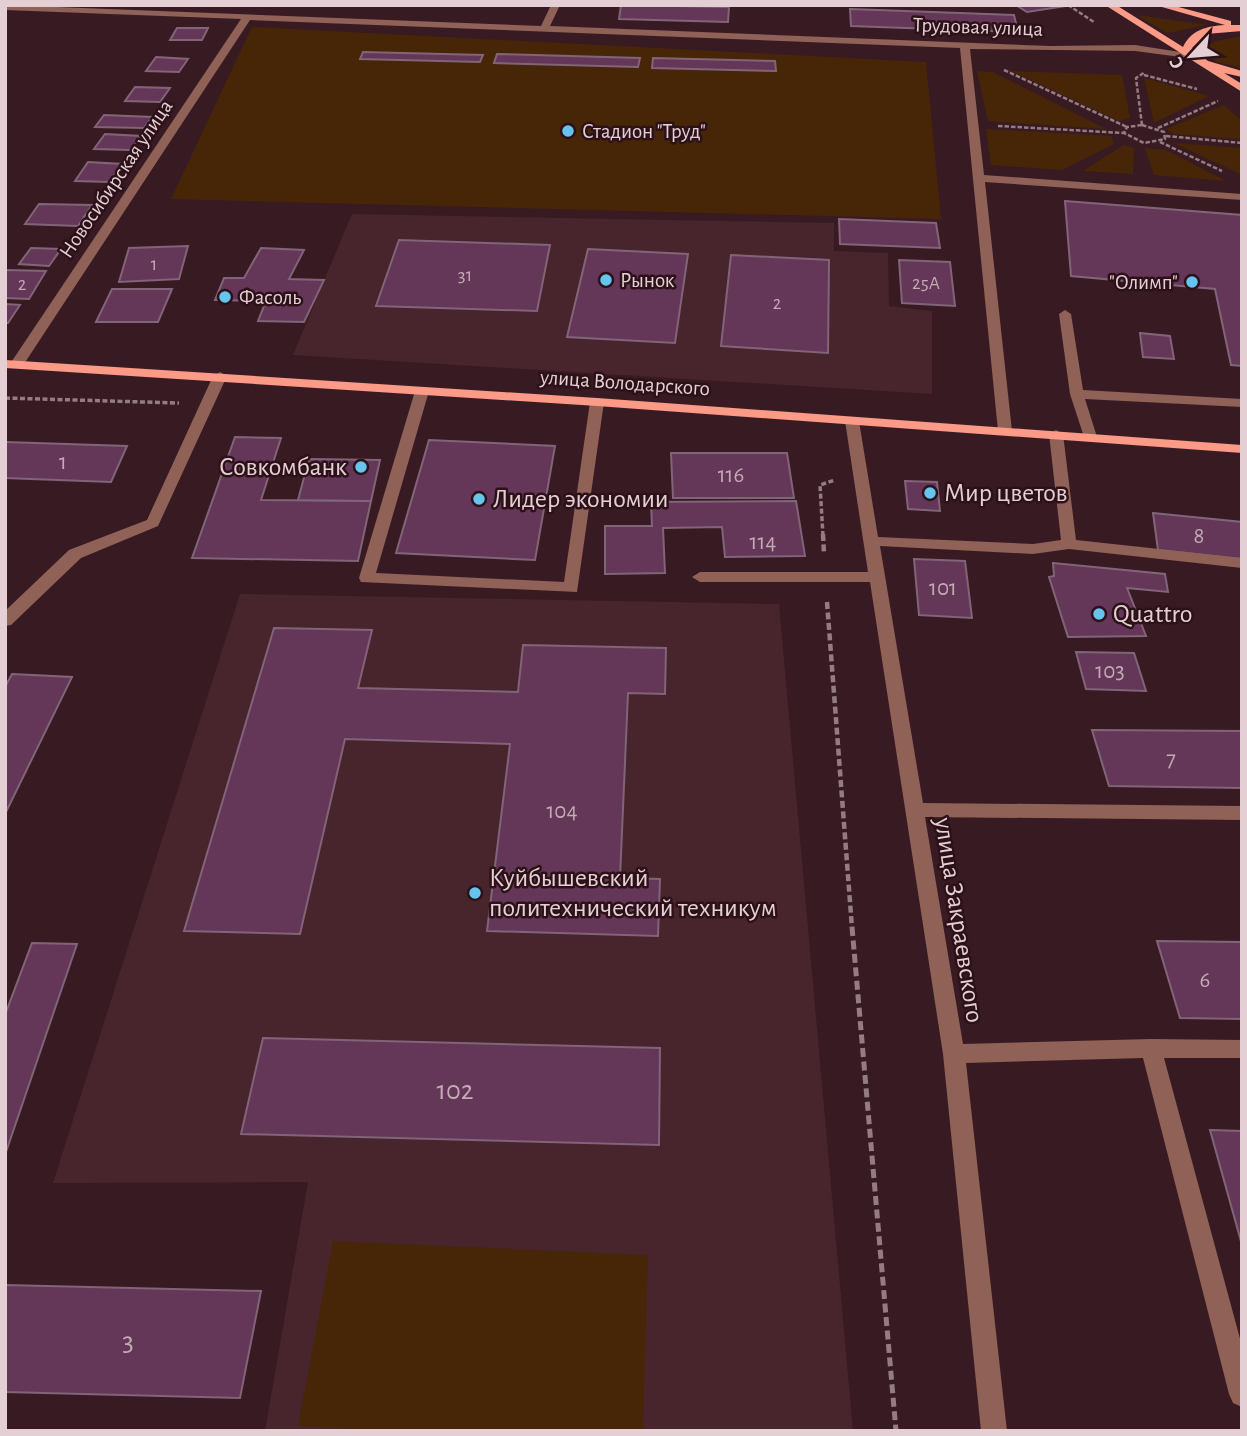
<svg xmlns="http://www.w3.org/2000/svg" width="1247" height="1436" viewBox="0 0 1247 1436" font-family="'Alegreya Sans',sans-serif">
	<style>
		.built { fill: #48242d }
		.green { fill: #472607 }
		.building { fill: #643658; stroke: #816478; stroke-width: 2 }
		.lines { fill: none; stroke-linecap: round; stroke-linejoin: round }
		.path-far3 { stroke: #947c82; stroke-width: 2.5; stroke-dasharray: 4.5 2; stroke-linecap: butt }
		.path-far2 { stroke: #947c82; stroke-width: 3.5; stroke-dasharray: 5 2.5; stroke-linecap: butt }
		.path-far1 { stroke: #947c82; stroke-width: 4.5; stroke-dasharray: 7 3.5; stroke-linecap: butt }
		.path { stroke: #947c82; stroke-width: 5; stroke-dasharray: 9 4.5; stroke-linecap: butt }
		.minor { fill: #906157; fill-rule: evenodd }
		.major { fill: #fb9a87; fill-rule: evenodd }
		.poi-dot { fill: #65c5ee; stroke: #2d1119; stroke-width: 2.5 }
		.labels { text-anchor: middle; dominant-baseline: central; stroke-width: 5; stroke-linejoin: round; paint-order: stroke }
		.far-number-label { font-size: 19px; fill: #c4aab5 }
		.far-street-label { font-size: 21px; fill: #e4d0d4; stroke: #2d1119 }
		.far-poi-label { font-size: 21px; fill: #e4d0d4; stroke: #2d1119; text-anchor: start }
		.number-label { font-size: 23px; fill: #c4aab5 }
		.poi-label { font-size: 26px; fill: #e4d0d4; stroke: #2d1119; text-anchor: start }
		.street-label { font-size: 26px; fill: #e4d0d4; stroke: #2d1119 }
		.near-number-label { font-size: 28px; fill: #c4aab5 }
	</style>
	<rect width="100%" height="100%" fill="#381b22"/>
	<g class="built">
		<polygon points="352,214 834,223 834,251 888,253 889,306 932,311 932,394 293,355"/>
		<polygon points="240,594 779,604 853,1431 265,1431 308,1182 53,1183"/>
	</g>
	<g class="green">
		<polygon points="1137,15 1206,25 1167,33"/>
		<polygon points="252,27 926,62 941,219 171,199"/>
		<polygon points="1242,36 1242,68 1217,62 1206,54 1206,47 1216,41"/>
		<polygon points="977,71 993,72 1106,129 988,121"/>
		<polygon points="1011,71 1122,75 1130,118 1119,121"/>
		<polygon points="1144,78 1209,96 1154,123"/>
		<polygon points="1224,105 1242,121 1242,139 1174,134 1166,129"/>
		<polygon points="986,129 1111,136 1114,144 1062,170 991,165"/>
		<polygon points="1174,143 1242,148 1242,175"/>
		<polygon points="1124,145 1134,148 1133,174 1083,171"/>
		<polygon points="1145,148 1166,150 1226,181 1154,175"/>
		<polygon points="333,1241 648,1255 643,1431 399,1431 298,1426"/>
	</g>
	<g class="building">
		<polygon points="621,5 729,7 728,22 619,19"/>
		<polygon points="1016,5 1064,5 1066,6 1027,12"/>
		<polygon points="850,9 1014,15 1018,32 851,26"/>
		<polygon points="177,28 208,28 202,40 170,40"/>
		<polygon points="363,52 483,55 480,62 360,59"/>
		<polygon points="497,54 640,58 638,67 494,63"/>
		<polygon points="156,57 188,59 179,72 146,71"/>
		<polygon points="653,58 775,61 776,71 652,68"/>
		<polygon points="135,87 170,88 160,102 125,101"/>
		<polygon points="104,115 152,117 144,128 95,127"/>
		<polygon points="105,134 141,136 131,150 94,149"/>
		<polygon points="88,162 122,164 110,182 75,181"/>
		<polygon points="1065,201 1242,215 1242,366 1231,365 1215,289 1071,276"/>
		<polygon points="39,204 92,205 78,226 25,224"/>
		<polygon points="839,219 936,223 940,248 840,244"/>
		<polygon points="399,240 550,245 537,311 376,306"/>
		<polygon points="188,246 179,279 119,282 129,248"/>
		<polygon points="31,248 61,249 49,266 19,264"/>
		<polygon points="261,248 304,250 289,279 324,280 304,322 258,321 266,301 215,300 224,278 244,278"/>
		<polygon points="588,249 688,254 675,343 567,337"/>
		<polygon points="731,255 829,260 828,353 721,346"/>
		<polygon points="899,260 950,262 955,306 902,303"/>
		<polygon points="6,270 46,271 29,299 5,298"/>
		<polygon points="112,289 172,289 158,322 96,322"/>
		<polygon points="5,304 20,305 8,323 5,323"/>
		<polygon points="1140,333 1170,336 1174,359 1143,357"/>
		<polygon points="235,437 281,438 261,500 371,501 358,561 192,558"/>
		<polygon points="429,440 555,446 535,560 396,553"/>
		<polygon points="5,442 127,446 111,482 5,478"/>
		<polygon points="671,453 787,453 794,498 673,498"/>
		<polygon points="309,459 380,460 371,501 298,500"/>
		<polygon points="905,481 937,482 940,511 908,509"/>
		<polygon points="796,501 805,556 725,557 722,527 663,528 665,573 605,574 605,526 652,526 651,502"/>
		<polygon points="1153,513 1242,522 1242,559 1158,550"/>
		<polygon points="914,559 965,561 972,618 919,615"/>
		<polygon points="1053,563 1165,574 1168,592 1127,588 1146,636 1068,637 1049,577 1054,576"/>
		<polygon points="274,628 372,630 358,688 518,692 523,645 666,648 665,694 628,693 620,878 660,879 658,936 487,931 510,744 345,739 300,934 184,931"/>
		<polygon points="1076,652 1134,653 1146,691 1086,689"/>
		<polygon points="12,674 72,677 5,814 5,687"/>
		<polygon points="1092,730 1242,731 1242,788 1109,786"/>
		<polygon points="1157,941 1242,942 1242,1019 1180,1018"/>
		<polygon points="32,943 77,944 5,1155 5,1015"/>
		<polygon points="263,1038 660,1048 659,1145 241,1134"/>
		<polygon points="1210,1130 1242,1131 1242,1245"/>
		<polygon points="5,1285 261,1291 240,1398 5,1392"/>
	</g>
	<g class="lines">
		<g class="path-far3">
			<polyline points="1068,5 1094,22"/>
			<polyline points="1004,70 1127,127"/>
			<polyline points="1144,75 1197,89"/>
			<polygon points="1142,125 1164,132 1165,139 1144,143 1124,133 1127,127"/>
			<polyline points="1142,125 1136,78 1145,72"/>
			<polyline points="998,126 1124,133"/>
			<polyline points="1158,128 1218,101"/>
			<polyline points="1166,136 1242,143"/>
			<polyline points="1160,142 1222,171"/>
		</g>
		<g class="path-far2">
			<polyline points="5,398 179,403"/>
			<polyline points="823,536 820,485 835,480"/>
		</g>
		<g class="path-far1">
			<polyline points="823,534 824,554"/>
			<polyline points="827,602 852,928"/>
		</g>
		<polyline class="path" points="852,927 896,1431"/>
		<g class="minor">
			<polygon points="5,5 541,26 551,5 560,5 550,26 1050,46 1135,45 1193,54 1198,57 1196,59 1135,51 970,49 984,175 1242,194 1242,200 985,182 1012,431 1005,435 998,431 960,48 250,20 24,364 17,368 10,364 241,19 5,10"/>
			<polygon points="1065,310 1071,314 1083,390 1242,399 1242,407 1085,399 1097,437 1095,440 1085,440 1070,394 1059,314"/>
			<polygon points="220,372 227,376 158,526 81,558 11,625 5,626 5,611 69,550 147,520 213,376"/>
			<polygon points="422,387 429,391 376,573 564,582 590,402 597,398 604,402 577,592 361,582 359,578 415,391"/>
			<polygon points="852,417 859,421 878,537 1033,544 1061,540 1049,434 1056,430 1063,434 1076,540 1242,558 1242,568 1069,549 1033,554 880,546 923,803 1242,806 1242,820 925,817 963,1044 1151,1039 1242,1040 1242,1058 1164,1058 1242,1346 1242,1407 1233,1403 1229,1394 1143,1058 966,1063 1007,1431 981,1431 943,1054 870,582 700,582 692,577 700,572 868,572 845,421"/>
		</g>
		<g class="major">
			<path d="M1105,5h11l67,42c8,-17 24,-21 42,-22l-70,-20h16l60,16v4h11v6l-36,3 -14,14 16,13 34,10v6l-18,-4 18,11v8z"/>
			<polygon points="5,360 597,398 1242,445 1242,453 597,406 5,368"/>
		</g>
	</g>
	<g class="poi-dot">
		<circle cx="568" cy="131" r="7"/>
		<circle cx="606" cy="280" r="7"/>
		<circle cx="1192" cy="282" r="7"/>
		<circle cx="225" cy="297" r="7"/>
		<circle cx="361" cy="467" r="7"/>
		<circle cx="930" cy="493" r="7"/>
		<circle cx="479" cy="499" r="7"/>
		<circle cx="1099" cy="614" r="7"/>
		<circle cx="475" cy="893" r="7"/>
	</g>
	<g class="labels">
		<g class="far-number-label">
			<text x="154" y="264">1</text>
			<text x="465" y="275">31</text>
			<text x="926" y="283">25А</text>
			<text x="22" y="284">2</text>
			<text x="777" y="303">2</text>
		</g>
		<g class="far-street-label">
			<text transform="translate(978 27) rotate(2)">Трудовая улица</text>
			<text transform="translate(116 179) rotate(-56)">Новосибирская улица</text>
			<text transform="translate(625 383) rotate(4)">улица Володарского</text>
		</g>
		<g class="far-poi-label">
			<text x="582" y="131">Стадион "Труд"</text>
			<text x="620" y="280">Рынок</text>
			<text x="1178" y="282" text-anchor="end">"Олимп"</text>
			<text x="239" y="297">Фасоль</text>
		</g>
		<g class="number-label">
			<text x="63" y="462">1</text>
			<text x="731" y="475">116</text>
			<text x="1199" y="536">8</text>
			<text x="763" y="542">114</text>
			<text x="943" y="588">101</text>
			<text x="1110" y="671">103</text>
			<text x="1171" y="759">7</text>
			<text x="562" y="811">104</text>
			<text x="1205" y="980">6</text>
		</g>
		<g class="poi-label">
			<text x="347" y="467" text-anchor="end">Совкомбанк</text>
			<text x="944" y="493">Мир цветов</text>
			<text x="493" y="499">Лидер экономии</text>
			<text x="1113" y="614">Quattro</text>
			<text x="489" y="878">Куйбышевский<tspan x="489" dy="30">политехнический техникум</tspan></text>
		</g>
		<g class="street-label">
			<text transform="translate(959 920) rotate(81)">улица Закраевского</text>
		</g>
		<g class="near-number-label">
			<text x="455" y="1091">102</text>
			<text x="128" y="1342">3</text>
		</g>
	</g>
	<rect width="1247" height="1436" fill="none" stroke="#e4d0d4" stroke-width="14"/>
	<g transform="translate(1191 56) rotate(244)" stroke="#2d1119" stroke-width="5" paint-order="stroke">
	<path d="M0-5L12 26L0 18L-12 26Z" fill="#e4d0d4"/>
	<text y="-10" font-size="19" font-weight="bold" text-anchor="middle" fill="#e4d0d4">С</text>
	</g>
</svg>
